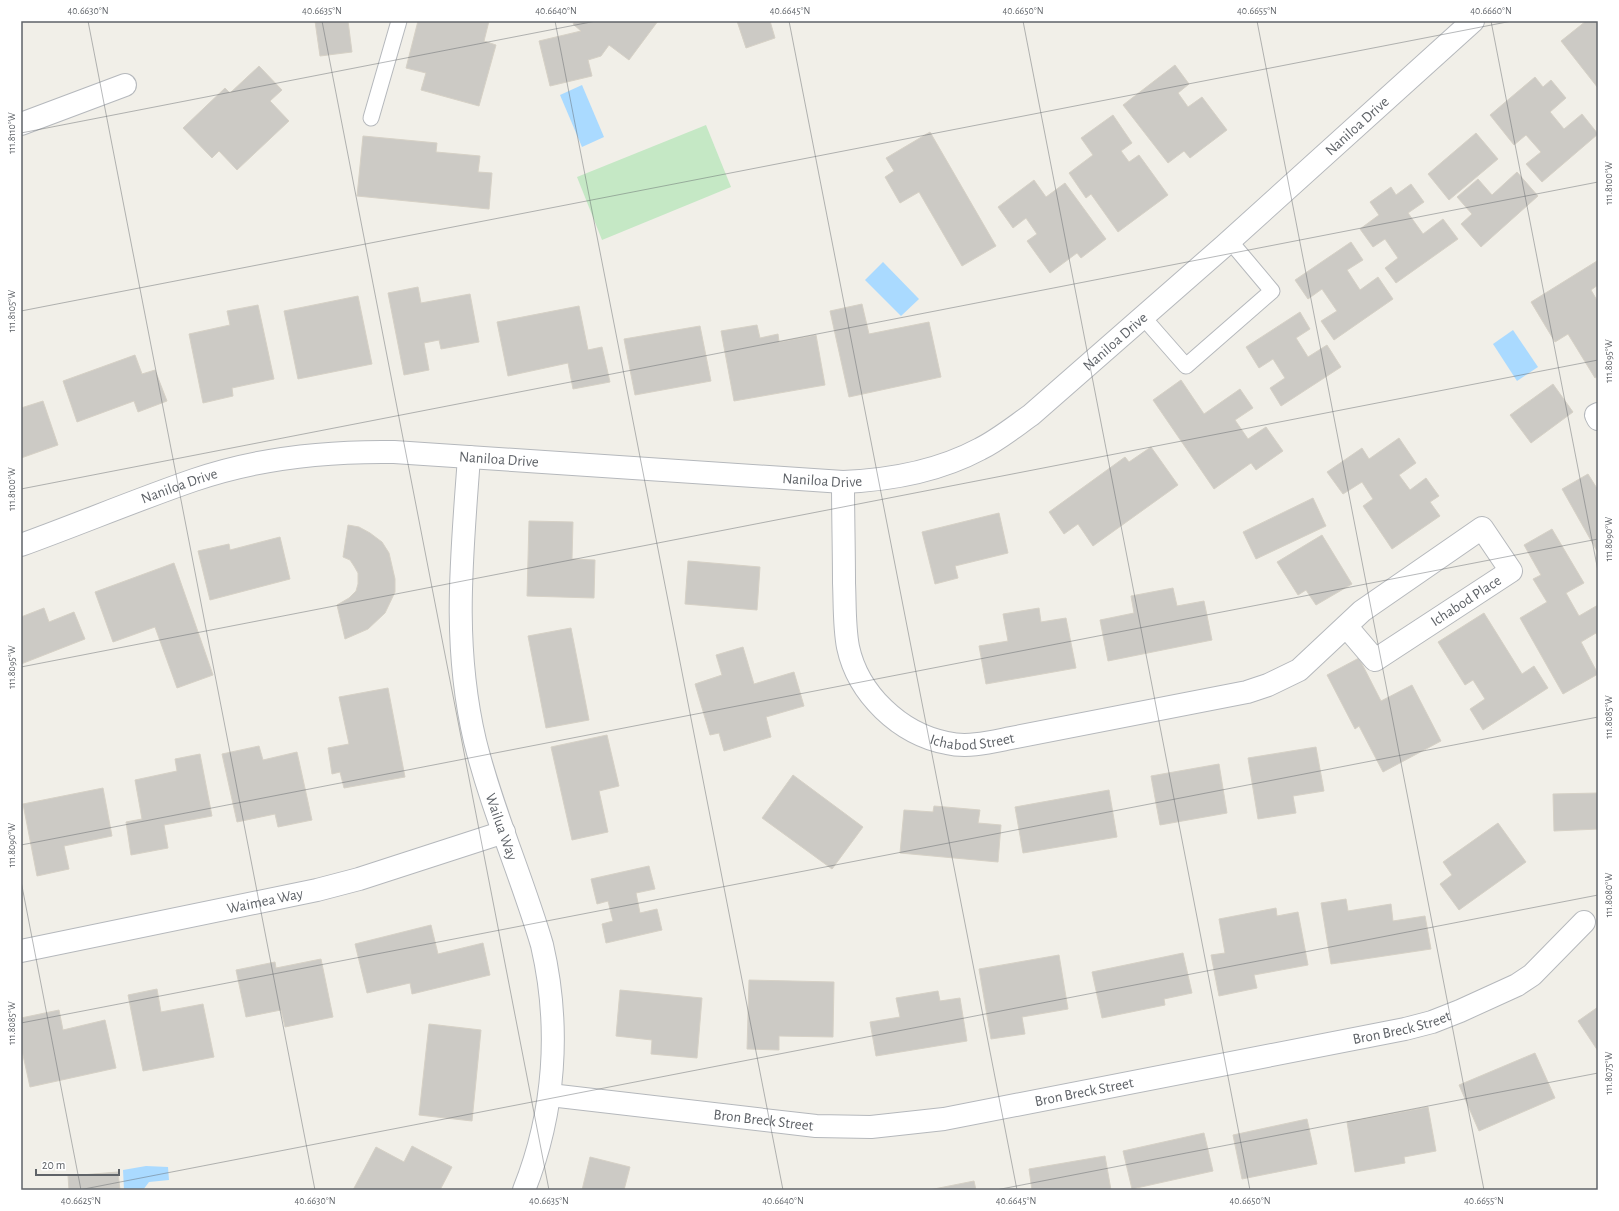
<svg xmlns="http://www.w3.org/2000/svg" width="1619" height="1211" viewBox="0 0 1619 1211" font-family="'Alegreya Sans',sans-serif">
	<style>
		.green { fill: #c5e8c5 }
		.water { fill: #aadaff }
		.building { fill: #cccac5; stroke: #d6d1c6 }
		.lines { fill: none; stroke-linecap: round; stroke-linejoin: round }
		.service-casing { stroke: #b5b8bc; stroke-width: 17 }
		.minor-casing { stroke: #b5b8bc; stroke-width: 24 }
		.service { stroke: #fff; stroke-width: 15 }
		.minor { stroke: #fff; stroke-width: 22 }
		.ticks { fill: none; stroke: #5f6368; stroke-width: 1; stroke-opacity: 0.45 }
		.labels { text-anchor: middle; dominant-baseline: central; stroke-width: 3.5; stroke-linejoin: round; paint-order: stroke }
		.street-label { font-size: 15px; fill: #5f6368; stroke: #fff }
		.neatline { fill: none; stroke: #5f6368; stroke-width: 1.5 }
		.ticks-label { font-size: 10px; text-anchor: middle; fill: #5f6368 }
	</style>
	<rect width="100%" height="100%" fill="#f1efe8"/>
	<polygon class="green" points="706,125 731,187 602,240 577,177"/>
	<g class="water">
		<polygon points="582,85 604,137 582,147 560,95"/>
		<polygon points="883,262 919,299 901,316 865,280"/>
		<polygon points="1513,330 1538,367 1517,381 1493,344"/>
		<polygon points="146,1166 168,1167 169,1180 149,1182 143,1190 124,1190 123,1170"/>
	</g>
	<g class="building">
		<polygon points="315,21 348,21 352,52 320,56"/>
		<polygon points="418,21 489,21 484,41 496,45 479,106 421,90 426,73 406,68"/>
		<polygon points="575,21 658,21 629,60 609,45 601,56 588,60 592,76 550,86 539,41 581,31 573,24"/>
		<polygon points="737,21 770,21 775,38 746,48"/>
		<polygon points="1586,21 1598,21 1598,88 1561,41"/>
		<polygon points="1175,65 1189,84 1178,93 1188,107 1202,97 1227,130 1190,158 1184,151 1168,163 1123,105"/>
		<polygon points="259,66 282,90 270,101 289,121 237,170 219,151 212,158 183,128 225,88 230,93"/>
		<polygon points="1535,77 1543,87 1551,80 1566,98 1550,112 1564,129 1582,114 1598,134 1542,182 1526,164 1541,152 1526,135 1514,145 1490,115"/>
		<polygon points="1113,115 1132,143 1121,151 1129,162 1139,155 1168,195 1118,232 1091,194 1086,198 1069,173 1093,155 1081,138"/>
		<polygon points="930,132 996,246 962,266 919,192 900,203 885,177 894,171 886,158"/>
		<polygon points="1476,133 1498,159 1449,200 1428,174"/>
		<polygon points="363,136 437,143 436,152 480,156 478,172 492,173 489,209 357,196"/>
		<polygon points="1517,172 1538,196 1481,247 1461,224 1472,214 1457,197 1478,179 1492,195"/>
		<polygon points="1034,180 1046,197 1065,183 1106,239 1081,258 1077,253 1050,273 1027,241 1037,234 1026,218 1013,228 998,207"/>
		<polygon points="1411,184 1424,202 1408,213 1423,234 1443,219 1458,239 1396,283 1385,268 1398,258 1385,239 1373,247 1360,229 1379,215 1370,202 1391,187 1396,195"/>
		<polygon points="1351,242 1363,260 1347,270 1360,290 1378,277 1393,299 1334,340 1321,321 1337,311 1322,289 1308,299 1295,280"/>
		<polygon points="1597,261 1598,285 1591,290 1598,302 1598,376 1595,378 1568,334 1555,342 1531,302"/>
		<polygon points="418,287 421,303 470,294 479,342 441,349 439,340 424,343 429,370 404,375 388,293"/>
		<polygon points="358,296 372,364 298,379 284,311"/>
		<polygon points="862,304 869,334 929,322 941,377 849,397 830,311"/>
		<polygon points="258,305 274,379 232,388 233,396 203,403 189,334 230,325 227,311"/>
		<polygon points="579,306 588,350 602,347 610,382 573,389 568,363 508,376 497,322"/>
		<polygon points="1300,312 1310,329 1296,338 1308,357 1327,345 1341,367 1281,406 1270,388 1285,378 1273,359 1259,368 1246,347"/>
		<polygon points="757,325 760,338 778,334 779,342 816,335 825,385 734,401 721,331"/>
		<polygon points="700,326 711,381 635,395 624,339"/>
		<polygon points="135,355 142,374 155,370 167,401 138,412 134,401 77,422 63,381"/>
		<polygon points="1181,380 1204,414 1240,389 1253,408 1235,420 1248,439 1266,427 1283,451 1256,470 1251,463 1214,489 1153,400"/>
		<polygon points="1553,384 1573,412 1531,443 1510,415"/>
		<polygon points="43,401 58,445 21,458 21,408"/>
		<polygon points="1399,438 1416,463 1399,475 1410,490 1426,478 1439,496 1430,502 1440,516 1392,549 1363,506 1373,499 1362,482 1343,494 1327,472 1362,448 1369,459"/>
		<polygon points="1151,447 1178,485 1093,546 1078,524 1064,534 1049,512 1125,457 1129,462"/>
		<polygon points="1588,474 1598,490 1598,553 1562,489"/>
		<polygon points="1313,498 1326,526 1256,559 1243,532"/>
		<polygon points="999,513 1008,553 955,566 958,578 935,584 922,532"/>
		<polygon points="529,521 573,522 572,559 595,560 594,598 527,596"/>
		<polygon points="348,525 359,527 370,533 382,542 389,553 395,579 395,592 385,613 368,629 345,639 337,605 349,598 356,591 358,584 358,573 354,566 350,560 343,557"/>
		<polygon points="1552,529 1584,583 1566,593 1579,616 1598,605 1598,637 1596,633 1581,642 1598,674 1563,694 1520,618 1547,602 1533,579 1541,575 1524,545"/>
		<polygon points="1322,535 1352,584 1316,605 1306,590 1298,595 1277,562"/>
		<polygon points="280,537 290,579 210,600 198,551 229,544 230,550"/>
		<polygon points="688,561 760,567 757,610 685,604"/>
		<polygon points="174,563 213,675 177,688 155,627 113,642 95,592"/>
		<polygon points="1173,588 1177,606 1204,601 1212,640 1108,661 1100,620 1134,613 1131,596"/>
		<polygon points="44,608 49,622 74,612 85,639 21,664 21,617"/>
		<polygon points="1039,608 1041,622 1066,618 1076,668 986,684 979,646 1008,641 1003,614"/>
		<polygon points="1484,613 1522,674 1534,666 1548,688 1483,730 1470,709 1485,699 1473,680 1465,685 1438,642"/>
		<polygon points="571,628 589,720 546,728 528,636"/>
		<polygon points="743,647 754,684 794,672 804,706 766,717 771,737 724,751 719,733 710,735 695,684 722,675 716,655"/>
		<polygon points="1359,658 1381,701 1412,685 1441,741 1383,772 1359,726 1355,729 1327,675"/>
		<polygon points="388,688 405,777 344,788 340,772 332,774 328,748 349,744 339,697"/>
		<polygon points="607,735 619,786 599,791 608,832 572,840 551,747"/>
		<polygon points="259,746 263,760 297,752 312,820 278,827 275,814 237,822 222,754"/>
		<polygon points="1316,747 1324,791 1293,796 1296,813 1258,819 1248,758"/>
		<polygon points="200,754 212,816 164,825 168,848 131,855 126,822 142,819 135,780 177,771 175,759"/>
		<polygon points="1219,764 1227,813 1160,825 1151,776"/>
		<polygon points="793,775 863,827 832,869 762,818"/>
		<polygon points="103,788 112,836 64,846 69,869 37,876 23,804"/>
		<polygon points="1109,790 1117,837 1023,853 1015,807"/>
		<polygon points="1598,793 1598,829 1554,831 1553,794"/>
		<polygon points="934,806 980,810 978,823 1001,825 998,862 900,853 904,810 933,812"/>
		<polygon points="1498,823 1526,862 1459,910 1440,884 1452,875 1443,862"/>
		<polygon points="649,866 655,889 636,893 640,913 657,909 662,930 606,943 602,924 613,921 608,901 597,904 591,879"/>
		<polygon points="1346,899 1348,911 1391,904 1393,921 1425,916 1431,949 1331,964 1321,903"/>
		<polygon points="1276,908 1277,916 1298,912 1308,965 1254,975 1257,988 1219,996 1211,955 1225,953 1219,919"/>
		<polygon points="431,925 438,954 483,943 490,975 412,994 410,983 367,993 355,944"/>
		<polygon points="1183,953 1192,993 1164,999 1165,1005 1102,1018 1092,972"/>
		<polygon points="1059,955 1068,1009 1022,1017 1025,1034 991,1039 979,969"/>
		<polygon points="321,959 333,1017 285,1027 281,1010 246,1017 236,970 275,962 276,968"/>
		<polygon points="749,980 834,982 833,1037 779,1036 779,1050 747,1049"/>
		<polygon points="157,989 161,1012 203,1004 214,1057 143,1071 128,995"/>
		<polygon points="620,990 702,998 697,1058 651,1054 652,1040 616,1036"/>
		<polygon points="938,991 940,1001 960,998 967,1041 876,1056 870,1022 900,1017 896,998"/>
		<polygon points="1598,1007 1598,1051 1578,1021"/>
		<polygon points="59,1010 63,1030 105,1020 116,1068 30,1087 21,1046 21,1018"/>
		<polygon points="429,1024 481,1030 472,1121 419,1115"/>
		<polygon points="1535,1053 1555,1098 1479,1131 1459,1085"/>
		<polygon points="1428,1107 1436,1151 1404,1157 1405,1163 1355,1172 1347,1122"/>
		<polygon points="1307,1119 1317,1164 1242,1179 1233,1135"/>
		<polygon points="1204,1133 1213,1171 1132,1189 1123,1151"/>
		<polygon points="412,1146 452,1167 440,1190 353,1190 376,1147 404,1162"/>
		<polygon points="1105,1156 1111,1190 1032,1190 1029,1169"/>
		<polygon points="590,1157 630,1167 624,1190 582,1190"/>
		<polygon points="118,1172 120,1190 69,1190 68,1176"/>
		<polygon points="974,1181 976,1190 929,1190"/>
	</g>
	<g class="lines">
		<g class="service-casing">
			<g id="service">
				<polyline points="371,118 399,21"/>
				<polyline points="1143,317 1186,366 1272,291 1230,241"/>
			</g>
		</g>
		<g class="minor-casing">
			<g id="minor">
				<polyline points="21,124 125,85"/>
				<polyline points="1598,414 1596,415 1598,419"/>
				<path id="s1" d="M469,457c-7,98 -17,186 6,284 17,69 47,136 67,204 19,82 13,167 -18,245"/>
				<path id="s2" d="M843,482c0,34 1,67 1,101 1,21 0,43 4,64 10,47 52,87 99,96 21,5 44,-1 64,-5l236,-46 21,-7 31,-15 63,-59 120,-83 29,43 -136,89 -29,-34"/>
				<path id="s3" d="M21,545c58,-21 115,-45 173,-65 64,-22 133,-29 200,-28l449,30c47,-2 94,-10 137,-33 18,-9 34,-22 51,-34l193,-169 249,-225"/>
				<path id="s4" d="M21,951l296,-61 42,-11 145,-47"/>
				<path id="s5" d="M550,1095l266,31 55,1 73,-8 461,-90 27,-7 28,-11 57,-26 15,-10 52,-53"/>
			</g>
		</g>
		<use href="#service" class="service"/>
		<use href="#minor" class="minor"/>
	</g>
	<path class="ticks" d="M88,21l227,1169M322,21l227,1169M555,21l228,1169M789,21l228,1169M1023,21l227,1169M1257,21l227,1169M1491,21l107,550M21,133l575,-112M21,311l1491,-290M21,489l1577,-307M21,667l1577,-307M21,845l1577,-306M21,881l60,309M21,1023l1577,-306M79,1190l1519,-295M996,1190l602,-117"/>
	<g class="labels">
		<g class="street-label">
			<text stroke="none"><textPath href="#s3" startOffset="1477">Naniloa Drive</textPath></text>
			<text stroke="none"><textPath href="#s3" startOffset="1153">Naniloa Drive</textPath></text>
			<text stroke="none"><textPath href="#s3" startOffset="493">Naniloa Drive</textPath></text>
			<text stroke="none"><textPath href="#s3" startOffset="817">Naniloa Drive</textPath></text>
			<text stroke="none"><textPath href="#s3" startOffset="169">Naniloa Drive</textPath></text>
			<text transform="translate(1466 601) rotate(-33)">Ichabod Place</text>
			<text stroke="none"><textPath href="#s2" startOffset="336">Ichabod Street</textPath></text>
			<text stroke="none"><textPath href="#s1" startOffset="375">Wailua Way</textPath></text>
			<text stroke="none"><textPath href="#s4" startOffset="249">Waimea Way</textPath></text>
			<text stroke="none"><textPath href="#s5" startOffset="863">Bron Breck Street</textPath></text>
			<text stroke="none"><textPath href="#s5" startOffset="539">Bron Breck Street</textPath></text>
			<text stroke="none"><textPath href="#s5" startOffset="215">Bron Breck Street</textPath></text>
		</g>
	</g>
	<rect width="1619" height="1211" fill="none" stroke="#ffffff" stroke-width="44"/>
	<path d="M36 1169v6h83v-6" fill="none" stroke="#5f6368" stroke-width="2"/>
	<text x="42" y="1169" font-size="12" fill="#5f6368" stroke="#ffffff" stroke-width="3" paint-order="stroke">20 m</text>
	<rect x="22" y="22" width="1575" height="1167" class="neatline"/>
	<g class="ticks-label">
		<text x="88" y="14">40.6630°N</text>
		<text x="322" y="14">40.6635°N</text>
		<text x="556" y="14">40.6640°N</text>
		<text x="790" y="14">40.6645°N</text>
		<text x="1023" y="14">40.6650°N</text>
		<text x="1257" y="14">40.6655°N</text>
		<text x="1491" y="14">40.6660°N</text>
		<text transform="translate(11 133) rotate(-90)" y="4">111.8110°W</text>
		<text transform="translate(1608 183) rotate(-90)" y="4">111.8100°W</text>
		<text transform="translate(11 311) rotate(-90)" y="4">111.8105°W</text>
		<text transform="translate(1608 361) rotate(-90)" y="4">111.8095°W</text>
		<text transform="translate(11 489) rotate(-90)" y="4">111.8100°W</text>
		<text transform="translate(1608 539) rotate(-90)" y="4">111.8090°W</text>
		<text transform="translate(11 667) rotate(-90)" y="4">111.8095°W</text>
		<text transform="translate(1608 717) rotate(-90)" y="4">111.8085°W</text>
		<text transform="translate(11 845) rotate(-90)" y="4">111.8090°W</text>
		<text transform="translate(1608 895) rotate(-90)" y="4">111.8080°W</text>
		<text transform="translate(11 1023) rotate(-90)" y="4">111.8085°W</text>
		<text transform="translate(1608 1073) rotate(-90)" y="4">111.8075°W</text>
		<text x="81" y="1204">40.6625°N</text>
		<text x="315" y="1204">40.6630°N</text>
		<text x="549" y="1204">40.6635°N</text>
		<text x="783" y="1204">40.6640°N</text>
		<text x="1016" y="1204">40.6645°N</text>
		<text x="1250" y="1204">40.6650°N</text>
		<text x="1484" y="1204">40.6655°N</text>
	</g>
</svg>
